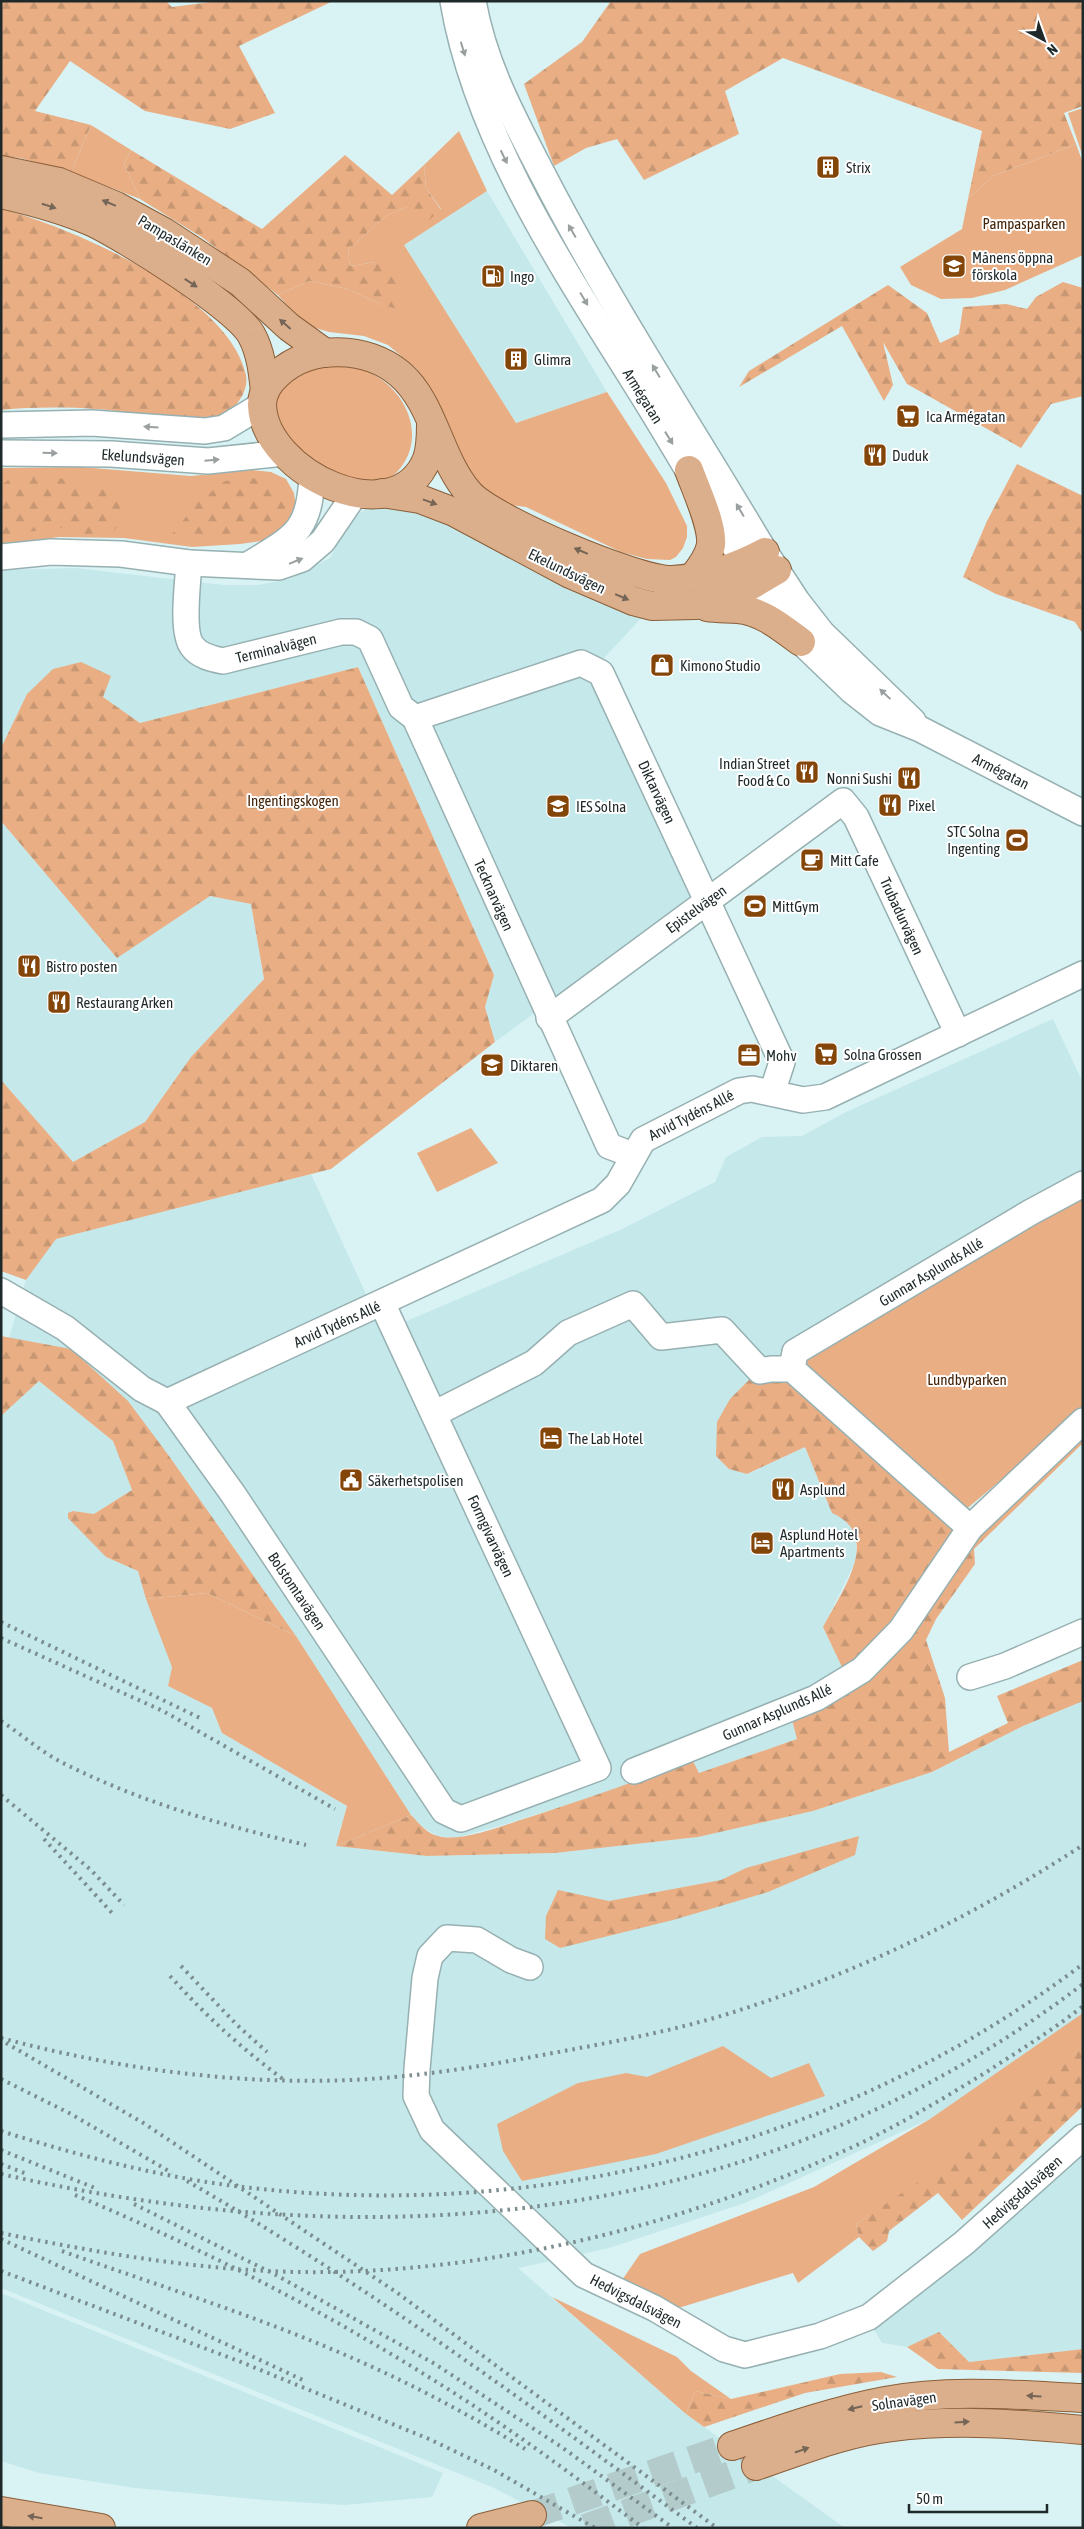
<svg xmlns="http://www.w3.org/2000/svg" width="1084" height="2529" viewBox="0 0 1084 2529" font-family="'Asap Condensed',sans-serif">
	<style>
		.built { fill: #c5e8ea }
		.green { fill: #e9ae84 }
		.forest { fill: url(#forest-firs) }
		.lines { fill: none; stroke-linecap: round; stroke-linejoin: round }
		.major-tunnel { stroke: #b4cbcc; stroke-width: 28; stroke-dasharray: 28 14; stroke-linecap: butt }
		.minor-casing { stroke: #97b0b1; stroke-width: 28 }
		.major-casing { stroke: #8a5e38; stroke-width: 30 }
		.minor { stroke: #fff; stroke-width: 25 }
		.major { stroke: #dcaf8c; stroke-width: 28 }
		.rail { stroke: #7b8d8f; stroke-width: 4; stroke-dasharray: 2.5 5; stroke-linecap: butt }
		.oneway { fill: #9a9f9f }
		.oneway2 { fill: #746556 }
		.labels { text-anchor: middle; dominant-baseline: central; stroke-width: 4; stroke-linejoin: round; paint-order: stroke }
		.poi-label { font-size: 15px; fill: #1f292a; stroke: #fff; text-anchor: start }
		.park-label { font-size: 15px; fill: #432207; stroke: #fff }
		.street-label { font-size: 15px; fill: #1f292a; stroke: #fff }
	</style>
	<defs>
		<pattern id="forest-firs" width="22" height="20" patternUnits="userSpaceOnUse" patternTransform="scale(1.25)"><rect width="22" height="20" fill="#e9ae84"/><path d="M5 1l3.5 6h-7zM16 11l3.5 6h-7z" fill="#c79672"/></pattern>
	</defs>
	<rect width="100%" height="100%" fill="#d9f3f5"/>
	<g class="built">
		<polygon points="487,191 607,392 516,423 404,245"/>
		<polygon points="370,507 412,507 646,613 591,672 693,896 495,1042 485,1007 494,975 358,667 140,723 103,697 27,694 1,748 1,570 75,568 224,585 258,585 290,579 330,558 349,525 361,512"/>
		<polygon points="1,821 117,958 210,896 251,904 264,979 191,1057 145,1122 73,1162 1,1080"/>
		<polygon points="1053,1019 1083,1083 1083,1170 1025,1199 1036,1223 806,1361 716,1456 730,1469 748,1474 805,1447 832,1513 845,1519 855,1530 857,1559 823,1627 850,1684 791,1716 797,1739 699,1773 692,1759 626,1786 506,1824 456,1838 437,1836 423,1827 411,1815 296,1636 169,1456 71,1349 9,1338 26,1280 56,1239 311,1174 383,1331 620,1230 715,1182 726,1157 762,1137 802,1136 846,1112"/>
		<polygon points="39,1381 113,1441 132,1490 94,1514 73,1511 106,1557 138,1571 172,1667 168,1686 212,1708 222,1733 347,1806 336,1846 427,1856 555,1853 698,1837 813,1811 932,1772 1023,1726 1083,1701 1083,2014 930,2119 745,2203 609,2248 518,2268 686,2414 845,2528 572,2528 492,2487 1,2288 1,1416"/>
		<polygon points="1083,2153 1083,2349 969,2362 939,2333 907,2347 882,2343 873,2328"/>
		<polygon points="1,2293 443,2473 432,2497 344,2505 264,2500 135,2488 39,2473 1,2461"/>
	</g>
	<g class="green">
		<polygon points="1083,108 1083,157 1068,113"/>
		<polygon points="91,125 131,150 124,164 140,199 71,172"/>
		<polygon points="459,131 487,191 404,245 516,423 607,392 666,483 687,526 687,537 683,548 676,557 670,560 647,559 621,552 526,507 503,504 460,468 417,369 388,345 364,336 329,332 312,327 297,316 278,295 309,281 348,289 382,305 376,262 350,266 348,250 387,215 407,207 441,209 426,188 424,165"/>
		<polygon points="1076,144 1083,163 1083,255 1005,290 972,298 941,299 911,285 900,267 962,229 968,199 993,176"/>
		<path d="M332,363c15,3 31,5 44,13 34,20 50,65 21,96 -9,9 -23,14 -35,13 -7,-1 -14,-6 -21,-9 -32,-15 -101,-69 -49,-102 10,-7 29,-8 40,-11z"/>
		<polygon points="80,467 191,476 252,470 271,472 286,479 294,493 296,509 288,524 267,540 240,544 192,547 124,538 59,537 1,545 1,468"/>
		<polygon points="471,1128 498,1163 437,1192 417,1153"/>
		<polygon points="1083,1195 1083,1406 1057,1433 964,1511 810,1376 806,1361"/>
		<polygon points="207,1593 296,1636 411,1815 336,1846 347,1806 222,1733 212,1708 168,1686 172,1667 146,1599"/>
		<path d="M1083,2013v31c-39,40 -80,79 -125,112 -33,24 -68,46 -102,68l3,13 -61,46 -5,-10 -118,36 -55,-26 20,-29 174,-67 116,-68z"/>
		<polygon points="723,2046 771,2078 809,2063 825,2096 656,2154 522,2181 503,2151 497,2124 578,2083 626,2073 647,2077"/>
		<polygon points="552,2297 677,2357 691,2371 731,2399 695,2391 686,2414"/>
	</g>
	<g class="forest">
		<polygon points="1,1 166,1 172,7 219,1 333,1 239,46 275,113 230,129 145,111 70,61 35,111 91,125 71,172 20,158 1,156"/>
		<polygon points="611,1 1083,1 1083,106 1064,113 1076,144 993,176 968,199 982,131 783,58 725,91 739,134 644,180 617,139 586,148 554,166 524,84 582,42"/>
		<polygon points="131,150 262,229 345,155 392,195 424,165 426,188 441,210 429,220 407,207 387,215 348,250 350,266 376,262 396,278 398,309 382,305 348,289 309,281 278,295 203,238 140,199 124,164"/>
		<path d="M1,209c72,18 228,87 245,166 3,17 -11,35 -26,42 -22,9 -97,-7 -124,-8 -32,-2 -63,-2 -95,1z"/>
		<polygon points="1063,282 1083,288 1083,396 1051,404 1021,448 907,384 883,342 893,385 884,401 842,326 739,387 749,371 888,285 927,313 940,343 959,334 963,307 1006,304 1027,309 1036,297"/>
		<polygon points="1017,464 1083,496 1083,634 1075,622 996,594 963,577 987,521"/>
		<polygon points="31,474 72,480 84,500 90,490 118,489 132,509 112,533 85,537 77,526 1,535 1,486 8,480"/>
		<polygon points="255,478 283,489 286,513 263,536 170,537 197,503 225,481"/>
		<polygon points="81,662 111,676 103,697 140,723 358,667 494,975 485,1007 495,1042 331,1169 56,1239 26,1280 1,1271 1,1080 73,1162 145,1122 191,1057 264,979 251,904 210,896 117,958 1,821 1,748 27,694 53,669"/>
		<polygon points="1,1336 71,1349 128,1401 169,1456 296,1636 207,1593 146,1599 138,1571 106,1557 68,1518 68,1513 73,1511 94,1514 132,1490 113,1441 39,1381 1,1416"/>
		<path d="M753,1376l36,4 178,161 116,-112v14l-109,106 1,15 -39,55 -10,21 19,58 4,54 59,-29 -11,-27 86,-36v41l-60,25 -91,46 -119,39 -115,26 -143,16 -128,3 -91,-10 75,-31c8,8 16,19 27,21 24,7 68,-12 92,-19 55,-18 109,-36 162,-58l7,14 98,-34 -6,-23 59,-32 -27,-57c18,-35 61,-91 9,-114l-27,-66 -58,27 -18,-5 -13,-13 1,-34 13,-23z"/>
		<polygon points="859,1836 855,1855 768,1892 673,1920 560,1948 545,1939 546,1916 558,1890 609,1901 721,1880 746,1868"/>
		<polygon points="1083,2044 1083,2106 962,2220 938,2193 889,2231 887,2241 873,2251 859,2237 856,2224 957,2156 1027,2098"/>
		<polygon points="939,2332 969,2362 1083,2349 1083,2373 938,2369 907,2347"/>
		<polygon points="881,2372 897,2377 805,2393 704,2427 686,2414 695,2391 731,2399 840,2374"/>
	</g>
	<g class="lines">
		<g class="major-tunnel">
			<polyline points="532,2515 732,2446"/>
			<polyline points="586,2528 756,2466"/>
		</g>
		<g class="minor-casing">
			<g id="minor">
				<path d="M453,1c24,144 119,280 195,403 45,73 87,149 137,218l16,20 51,49 28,22 40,16 163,84"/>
				<path d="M473,1c11,63 40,116 69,172 67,130 148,253 223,379l32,49 25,32 91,88"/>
				<polyline points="1,425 92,423 205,431 224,428 262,405"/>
				<polyline points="1,453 111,454 208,461 284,453"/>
				<polyline points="1,557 51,552 121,554 189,563 279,567 302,559 323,541 355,494"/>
				<path d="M189,563c-1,19 -8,68 3,83 7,10 20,13 31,15l118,-29h15l14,7 31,68 14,11 194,428 24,9"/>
				<path d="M248,565c45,-28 62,-32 64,-90"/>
				<polyline points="415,718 581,663 601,673 782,1062 772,1093"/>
				<polyline points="549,1018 843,801 856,817 958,1034"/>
				<polyline points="1,1291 65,1328 142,1389 167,1402 233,1494 444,1811 461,1819 598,1768 382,1303"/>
				<polyline points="792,1369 795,1352 1031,1212 1083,1184"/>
				<polyline points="167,1402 602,1200 618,1184 643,1140 739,1091 752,1089 803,1100 825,1097 1083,974"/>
				<polyline points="434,1414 534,1363 568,1333 633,1304 661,1337 722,1330 760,1371 771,1369 792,1369 970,1528 1083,1421"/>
				<polyline points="970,1677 1005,1666 1083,1632"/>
				<polyline points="634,1771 816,1698 862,1670 901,1630 970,1528"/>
				<polyline points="530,1967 511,1960 477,1940 447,1938 430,1956 425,1978 417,2069 416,2096 432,2130 584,2275 654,2308 724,2349 745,2355 820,2336 869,2317 964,2243 1083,2137"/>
			</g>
		</g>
		<g class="major-casing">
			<g id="major">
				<polyline points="1,170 59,182 116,206 164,232 240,282 289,327 325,353"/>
				<path d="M1,194c31,7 62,15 91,28 32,15 146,86 160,114 9,17 11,37 13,55"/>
				<path d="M431,424c0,11 0,24 -4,35 -31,77 -163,14 -165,-54 0,-12 7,-23 16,-31 32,-30 89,-28 122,0 34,29 39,85 69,119 22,26 169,88 203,87 33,-2 65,-13 93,-28"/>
				<path d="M689,470c7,20 24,55 22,75 -2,11 -10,22 -17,31"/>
				<polyline points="382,493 420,499 454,512 570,574 633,601 652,606 696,605 743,590 777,570"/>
				<path d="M707,607c11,2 21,1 31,2 24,2 44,19 63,33"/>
				<path d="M732,2446c50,-17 101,-35 153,-45 65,-12 132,-6 198,-3"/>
				<path d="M756,2466c44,-15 90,-34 136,-39 64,-8 127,-3 191,3"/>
				<polyline points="1,2511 101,2528"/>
				<polyline points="481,2528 532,2515"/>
			</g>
		</g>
		<use href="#minor" class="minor"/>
		<use href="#major" class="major"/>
		<g class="rail">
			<polyline points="1,1622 200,1718"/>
			<polyline points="1,1638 163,1711 335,1809"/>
			<path d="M1,1721c20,13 39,30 60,41 79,40 160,63 245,83"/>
			<polyline points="1,1795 91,1870 124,1905"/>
			<polyline points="44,1839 113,1914"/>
			<polyline points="181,1966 236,2024 267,2052"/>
			<path d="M170,1976c37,41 70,71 114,104"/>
			<path d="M1,2038c128,34 262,51 394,39 53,-5 105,-14 158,-24 65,-12 131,-24 193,-45 120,-39 231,-94 337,-163"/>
			<polyline points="6,2043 145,2124 396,2292 717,2528"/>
			<polyline points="1,2079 71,2114 172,2173"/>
			<path d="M1,2131c82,26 166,48 251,57 296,33 592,-44 831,-224"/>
			<polyline points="1,2150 95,2188"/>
			<polyline points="1,2164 27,2174"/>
			<path d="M1,2174c381,86 763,53 1082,-190"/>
			<path d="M187,2181c178,103 345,225 510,347"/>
			<path d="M75,2195c122,51 240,111 352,181 75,46 146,99 216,152"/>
			<polyline points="134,2204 276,2275 435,2364 563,2448 673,2528"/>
			<path d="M1,2233c98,20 196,37 296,39 182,3 374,-43 540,-118 53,-23 102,-53 151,-83 32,-21 65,-41 95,-65"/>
			<polyline points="1,2239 305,2381"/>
			<path d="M62,2251c94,34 189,63 281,103 63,27 124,59 182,95"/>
			<polyline points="1,2271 241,2362 429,2439 494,2470 595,2528"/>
		</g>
	</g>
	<defs><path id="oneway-solid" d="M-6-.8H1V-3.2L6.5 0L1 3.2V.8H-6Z" transform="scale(1.25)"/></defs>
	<g class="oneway">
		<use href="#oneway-solid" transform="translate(463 49) rotate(73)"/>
		<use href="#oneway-solid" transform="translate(504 157) rotate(64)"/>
		<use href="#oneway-solid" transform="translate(572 231) rotate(-120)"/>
		<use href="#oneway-solid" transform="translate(584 299) rotate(59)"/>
		<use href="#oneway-solid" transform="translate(656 371) rotate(-121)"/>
		<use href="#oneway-solid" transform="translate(151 427) rotate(-176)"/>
		<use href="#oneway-solid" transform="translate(669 438) rotate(58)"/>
		<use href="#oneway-solid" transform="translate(50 453) rotate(1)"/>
		<use href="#oneway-solid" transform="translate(212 460) rotate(-5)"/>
		<use href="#oneway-solid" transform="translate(740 510) rotate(-121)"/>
		<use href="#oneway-solid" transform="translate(296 561) rotate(-22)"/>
		<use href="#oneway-solid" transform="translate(885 694) rotate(-137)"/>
	</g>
	<g class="oneway2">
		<use href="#oneway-solid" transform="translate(109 203) rotate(-157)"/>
		<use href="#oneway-solid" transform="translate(49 206) rotate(18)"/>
		<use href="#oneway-solid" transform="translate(191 283) rotate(33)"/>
		<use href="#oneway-solid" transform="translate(285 324) rotate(-139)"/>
		<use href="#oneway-solid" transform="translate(430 502) rotate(20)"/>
		<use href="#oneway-solid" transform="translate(581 551) rotate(-157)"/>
		<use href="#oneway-solid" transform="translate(622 597) rotate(23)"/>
		<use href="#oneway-solid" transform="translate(1034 2396) rotate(-177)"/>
		<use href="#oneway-solid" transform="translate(855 2408) rotate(166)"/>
		<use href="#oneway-solid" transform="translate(962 2422) rotate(-4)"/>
		<use href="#oneway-solid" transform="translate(802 2450) rotate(-19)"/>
		<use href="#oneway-solid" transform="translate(35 2517) rotate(-171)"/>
	</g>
	<defs>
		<g id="building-square" transform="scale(1.25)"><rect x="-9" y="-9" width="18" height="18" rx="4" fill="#844508" stroke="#fff"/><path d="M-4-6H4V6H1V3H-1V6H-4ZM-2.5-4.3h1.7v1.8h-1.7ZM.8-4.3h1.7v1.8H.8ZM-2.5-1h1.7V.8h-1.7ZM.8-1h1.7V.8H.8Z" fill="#fff"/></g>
		<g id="school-square" transform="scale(1.25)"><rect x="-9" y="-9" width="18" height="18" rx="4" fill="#844508" stroke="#fff"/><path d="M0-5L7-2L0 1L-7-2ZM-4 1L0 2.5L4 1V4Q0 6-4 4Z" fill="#fff"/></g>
		<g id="fuel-square" transform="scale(1.25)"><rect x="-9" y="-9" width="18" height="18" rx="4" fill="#844508" stroke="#fff"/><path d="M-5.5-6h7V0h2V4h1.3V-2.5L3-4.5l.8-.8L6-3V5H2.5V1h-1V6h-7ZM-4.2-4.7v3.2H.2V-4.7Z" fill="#fff"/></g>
		<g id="supermarket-square" transform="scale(1.25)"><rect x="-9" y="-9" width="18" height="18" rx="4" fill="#844508" stroke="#fff"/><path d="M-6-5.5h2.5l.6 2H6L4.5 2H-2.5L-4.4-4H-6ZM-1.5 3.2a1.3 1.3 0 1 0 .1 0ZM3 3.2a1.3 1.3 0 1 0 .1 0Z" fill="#fff"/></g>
		<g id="restaurant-square" transform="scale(1.25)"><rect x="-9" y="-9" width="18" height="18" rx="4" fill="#844508" stroke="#fff"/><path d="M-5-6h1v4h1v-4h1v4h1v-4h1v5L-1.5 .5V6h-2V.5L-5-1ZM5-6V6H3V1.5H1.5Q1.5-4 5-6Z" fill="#fff"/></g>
		<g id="shop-square" transform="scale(1.25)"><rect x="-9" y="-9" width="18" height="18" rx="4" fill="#844508" stroke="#fff"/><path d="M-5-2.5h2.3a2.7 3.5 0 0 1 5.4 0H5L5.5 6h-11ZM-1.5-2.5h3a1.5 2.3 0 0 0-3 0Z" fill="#fff"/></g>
		<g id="stadium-square" transform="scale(1.25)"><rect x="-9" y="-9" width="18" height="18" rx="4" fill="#844508" stroke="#fff"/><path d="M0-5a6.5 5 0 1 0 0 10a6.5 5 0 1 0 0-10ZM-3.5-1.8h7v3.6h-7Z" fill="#fff"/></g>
		<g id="cafe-square" transform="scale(1.25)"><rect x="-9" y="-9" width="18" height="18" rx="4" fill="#844508" stroke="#fff"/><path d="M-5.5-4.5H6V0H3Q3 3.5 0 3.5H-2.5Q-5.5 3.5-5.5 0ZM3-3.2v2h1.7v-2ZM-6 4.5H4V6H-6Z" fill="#fff"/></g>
		<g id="office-square" transform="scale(1.25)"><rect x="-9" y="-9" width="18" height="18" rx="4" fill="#844508" stroke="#fff"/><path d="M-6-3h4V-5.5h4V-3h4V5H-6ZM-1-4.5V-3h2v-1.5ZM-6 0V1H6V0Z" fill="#fff"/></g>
		<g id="hotel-square" transform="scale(1.25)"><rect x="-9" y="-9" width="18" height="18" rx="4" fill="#844508" stroke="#fff"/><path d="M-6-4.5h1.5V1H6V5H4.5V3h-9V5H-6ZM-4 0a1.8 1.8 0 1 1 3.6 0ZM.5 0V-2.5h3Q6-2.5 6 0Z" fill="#fff"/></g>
		<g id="civic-square" transform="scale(1.25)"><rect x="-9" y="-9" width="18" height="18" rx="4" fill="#844508" stroke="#fff"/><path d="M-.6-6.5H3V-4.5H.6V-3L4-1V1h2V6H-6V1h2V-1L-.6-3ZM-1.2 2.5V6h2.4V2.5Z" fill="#fff"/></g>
	</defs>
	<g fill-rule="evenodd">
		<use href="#building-square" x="828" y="167"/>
		<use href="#school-square" x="954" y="266"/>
		<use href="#fuel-square" x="493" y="276"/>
		<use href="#building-square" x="516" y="359"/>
		<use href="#supermarket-square" x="908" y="416"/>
		<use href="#restaurant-square" x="875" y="455"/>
		<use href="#shop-square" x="662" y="665"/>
		<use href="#restaurant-square" x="807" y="772"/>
		<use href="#restaurant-square" x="909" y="778"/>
		<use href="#restaurant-square" x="890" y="805"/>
		<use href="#school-square" x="558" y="806"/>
		<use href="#stadium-square" x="1017" y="840"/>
		<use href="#cafe-square" x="812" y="860"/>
		<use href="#stadium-square" x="755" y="906"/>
		<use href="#restaurant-square" x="29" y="966"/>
		<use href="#restaurant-square" x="59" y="1002"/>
		<use href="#supermarket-square" x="826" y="1054"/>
		<use href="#office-square" x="749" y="1055"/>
		<use href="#school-square" x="492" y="1065"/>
		<use href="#hotel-square" x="551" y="1438"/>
		<use href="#civic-square" x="351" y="1480"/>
		<use href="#restaurant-square" x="783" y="1489"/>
		<use href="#hotel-square" x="762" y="1543"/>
	</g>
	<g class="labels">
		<g class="poi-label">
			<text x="846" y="167">Strix</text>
			<text x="972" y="257">Månens öppna<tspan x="972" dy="17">förskola</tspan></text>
			<text x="510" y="276">Ingo</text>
			<text x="534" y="359">Glimra</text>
			<text x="926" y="416">Ica Armégatan</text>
			<text x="892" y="455">Duduk</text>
			<text x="680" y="665">Kimono Studio</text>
			<text x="790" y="763" text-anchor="end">Indian Street<tspan x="790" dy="17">Food &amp; Co</tspan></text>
			<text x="892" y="778" text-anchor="end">Nonni Sushi</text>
			<text x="908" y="805">Pixel</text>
			<text x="576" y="806">IES Solna</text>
			<text x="1000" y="831" text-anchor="end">STC Solna<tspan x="1000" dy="17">Ingenting</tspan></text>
			<text x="830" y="860">Mitt Cafe</text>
			<text x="772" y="906">MittGym</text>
			<text x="46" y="966">Bistro posten</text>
			<text x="76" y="1002">Restaurang Arken</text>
			<text x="844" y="1054">Solna Grossen</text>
			<text x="766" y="1055">Mohv</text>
			<text x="510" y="1065">Diktaren</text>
			<text x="568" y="1438">The Lab Hotel</text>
			<text x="368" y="1480">Säkerhetspolisen</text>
			<text x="800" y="1489">Asplund</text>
			<text x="780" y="1534">Asplund Hotel<tspan x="780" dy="17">Apartments</tspan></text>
		</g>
		<g class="park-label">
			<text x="1024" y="223">Pampasparken</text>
			<text x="293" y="800">Ingentingskogen</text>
			<text x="967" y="1379">Lundbyparken</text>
		</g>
		<g class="street-label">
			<text transform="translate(175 240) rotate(31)">Pampaslänken</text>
			<text transform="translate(643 396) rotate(58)">Armégatan</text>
			<text transform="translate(143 457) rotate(4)">Ekelundsvägen</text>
			<text transform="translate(567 571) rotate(26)">Ekelundsvägen</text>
			<text transform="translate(276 648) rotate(-14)">Terminalvägen</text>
			<text transform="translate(1001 771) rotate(27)">Armégatan</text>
			<text transform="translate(657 792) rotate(65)">Diktarvägen</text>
			<text transform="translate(494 895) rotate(66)">Tecknarvägen</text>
			<text transform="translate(696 909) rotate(-36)">Epistelvägen</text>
			<text transform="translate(902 916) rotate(65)">Trubadurvägen</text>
			<text transform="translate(691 1115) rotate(-27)">Arvid Tydéns Allé</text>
			<text transform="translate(931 1272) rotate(-31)">Gunnar Asplunds Allé</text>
			<text transform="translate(337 1324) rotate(-24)">Arvid Tydéns Allé</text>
			<text transform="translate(491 1536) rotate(65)">Formgivarvägen</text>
			<text transform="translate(297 1591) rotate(56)">Bolstomtavägen</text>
			<text transform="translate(777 1712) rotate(-24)">Gunnar Asplunds Allé</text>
			<text transform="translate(1022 2192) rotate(-42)">Hedvigsdalsvägen</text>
			<text transform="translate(636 2301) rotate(27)">Hedvigsdalsvägen</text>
			<text transform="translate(904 2401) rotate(-8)">Solnavägen</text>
		</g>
	</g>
	<rect width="1084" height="2529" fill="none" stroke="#1f292a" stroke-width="5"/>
	<g transform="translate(1044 40) rotate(139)" stroke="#ffffff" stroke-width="4" paint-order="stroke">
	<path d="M0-4L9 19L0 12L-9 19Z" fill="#1f292a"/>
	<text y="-8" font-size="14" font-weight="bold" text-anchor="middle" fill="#1f292a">N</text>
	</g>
	<path d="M909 2504v8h138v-8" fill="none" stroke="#1f292a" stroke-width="2.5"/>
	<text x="916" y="2504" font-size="15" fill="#1f292a" stroke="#ffffff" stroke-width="4" paint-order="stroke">50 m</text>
</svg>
